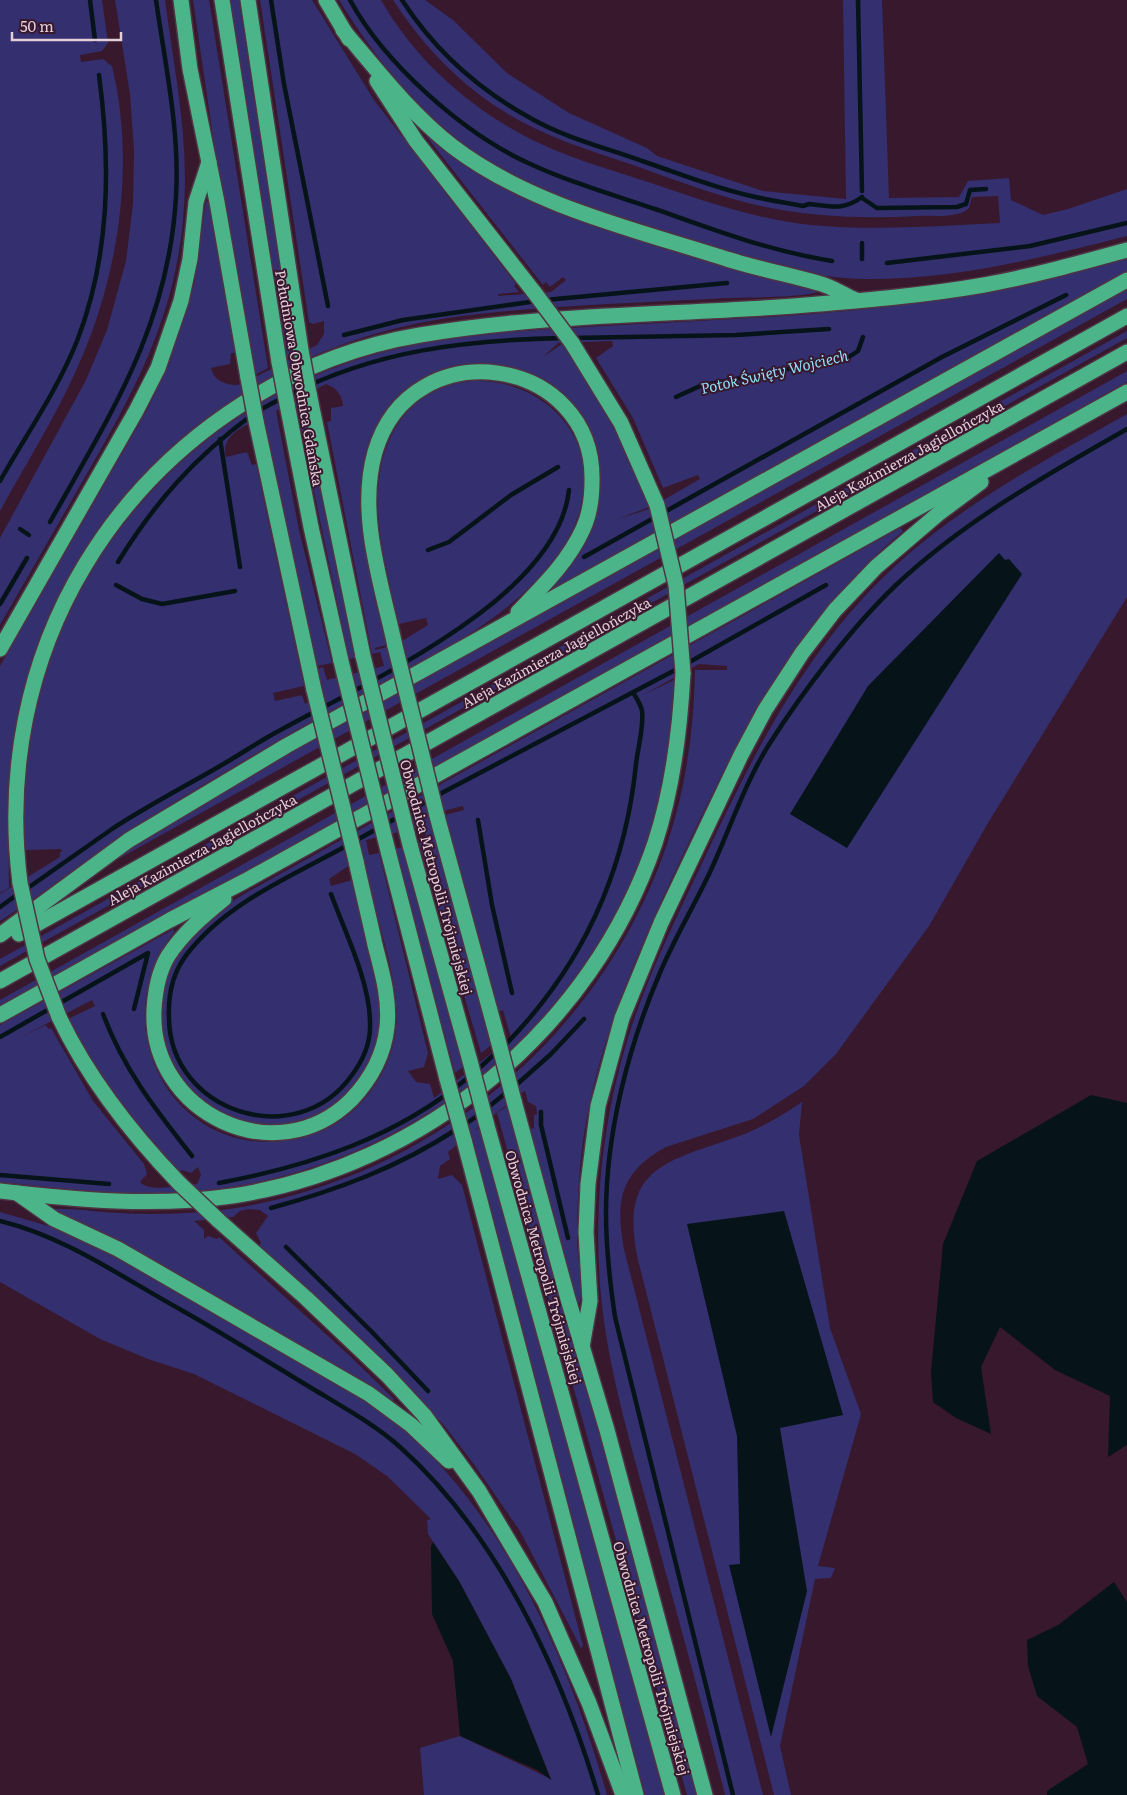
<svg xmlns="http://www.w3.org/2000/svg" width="1127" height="1795" viewBox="0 0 1127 1795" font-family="Literata,serif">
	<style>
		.green { fill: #342f6e; fill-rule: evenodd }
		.water { fill: #061419 }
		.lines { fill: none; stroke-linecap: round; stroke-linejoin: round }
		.stream { stroke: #061419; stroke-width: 4.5 }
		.highway-casing { stroke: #4e3444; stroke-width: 18 }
		.highway { stroke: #4cb489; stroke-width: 15 }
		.highway-bridge-casing { stroke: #4e3444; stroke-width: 18; stroke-linecap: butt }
		.highway-bridge { stroke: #4cb489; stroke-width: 15 }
		.labels { text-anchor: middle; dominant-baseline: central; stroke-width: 4; stroke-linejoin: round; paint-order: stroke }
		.street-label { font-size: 14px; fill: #e4ceda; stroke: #38182c }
		.water-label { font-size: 15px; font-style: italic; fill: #91defa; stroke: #38182c }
	</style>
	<rect width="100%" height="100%" fill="#38182c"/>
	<g class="green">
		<path d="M0,0h102l6,43 -6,8 -22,4 1,7 22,-3 9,7c23,94 8,202 -30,291 -22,53 -54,103 -82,154z"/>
		<path d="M115,0h50c9,68 24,138 19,207 -7,109 -50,185 -103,277 -27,47 -54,94 -81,141v-87l86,-158 21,-50 19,-69 7,-57 1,-53 -4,-57z"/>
		<polygon points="193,0 209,0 268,368 253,376 223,205"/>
		<polygon points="230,0 239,0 294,354 287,358 259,192"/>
		<path d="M260,0h52l62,100 142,184 -2,2 5,6 -21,2v2l53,-4 15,-12 -3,-3 -13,10 -4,-5 -3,3 -117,-149 1,-4 42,33 352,126c-18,7 -71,6 -94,7 -88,5 -177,7 -265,18 -292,37 -462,276 -453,572l-9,5v-227l147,-256 22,-46 25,-79 12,-84 3,1 1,5 25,146h-4l-1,11 -19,4c3,13 15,17 26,17 6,0 68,-34 80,-40l7,-11v-13l-11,3 -4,-2z"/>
		<path d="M339,0h42c36,63 94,113 160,144 35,16 73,27 110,39 53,18 104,36 160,42 63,6 126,1 189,-2l-2,-27 -26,1 -3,11c-11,11 -37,7 -51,8 -56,3 -111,1 -166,-12 -41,-10 -82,-26 -122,-40 -42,-14 -84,-27 -122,-50 -47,-28 -85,-68 -115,-114h32l28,20 54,53 62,40 78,35 10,8 106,35 83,8 -3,-199h39l7,198 70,-1 9,-16 41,-3 2,22 32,15 25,-6 59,-20v47c-87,22 -172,44 -262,43 -63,-1 -123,-23 -182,-42 -55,-19 -115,-33 -167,-60 -77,-40 -132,-104 -177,-177z"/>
		<path d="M1127,257v15l-582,322 54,-110 -1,-14 -4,-22 -62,-72 -17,-6 -26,-5 -23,1 -34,10 -53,50 -10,28 21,190 -15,4v2l13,-3 1,2 39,-24 -2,-7 -27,6c-11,-49 -27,-101 -19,-151 27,-162 258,-89 193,56 -38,86 -175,145 -255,189 -55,31 -109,63 -163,96 -54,33 -102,74 -155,107v-27l60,-37v-5h2l-1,-3 -35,1c-11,-93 16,-193 62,-273 64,-110 169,-191 292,-224 67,-18 136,-22 205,-26 71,-4 142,-7 213,-12 113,-8 221,-25 329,-58zM612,341l1,5 -17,12 37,60 30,70 35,-13 2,4 -54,31 -28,9 31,-12c-22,-58 -51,-112 -87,-163l-19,13 15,-14zM326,384c11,4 16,11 17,22l-12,2v13l-4,1 45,232 8,-2 4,14 -57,14 -4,-13 -7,2 6,25 -17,10 -3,-9 -27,6 -2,-8 31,-7 -48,-222 -4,1 -5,-13 -21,5c-6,-22 19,-31 34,-39l53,249 19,-4 -33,-133 -23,-119 19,-10 54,258 6,-1 -53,-261z"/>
		<polygon points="1127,285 1127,299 118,859 115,858 116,855 196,805"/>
		<polygon points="1127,331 1127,338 0,966 0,959"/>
		<polygon points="1127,371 1127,382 0,1010 0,1000"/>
		<path d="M1127,414v183l-139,226 -59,103 -93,128 -32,32 -51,33 -87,28c-46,25 -51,54 -42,102l139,546h-38c-24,-96 -51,-192 -77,-287 -19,-70 -40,-140 -47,-212 -8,-86 1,-173 26,-255 21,-69 55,-134 85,-199 48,-101 98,-197 181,-274 69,-64 152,-108 234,-154z"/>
		<path d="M900,528l2,1v3c-107,90 -163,204 -221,327 -40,85 -78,170 -95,263 -7,40 -9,81 -9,121 1,18 6,43 3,60l-4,-1 -46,-173 4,-1v-13l3,-1 -1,-8 -8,-4 -3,-11 -2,1 -48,38 4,-2 186,667h-20l-174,-662 -23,19 2,7 -10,7 -2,13 14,-4 10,10 121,461 -2,2 -61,-117 -47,-68 -30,-39 -90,-93 -95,-85 3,-3 -5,-10 12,-17 -8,-6 -11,-1 -9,2 -7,6 -39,4 10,9v9l4,-3 9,3 2,-2 132,120 43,42 -1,4 -342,-194c22,-1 45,3 67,4 41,2 83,1 124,-6 196,-35 361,-174 425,-363 19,-56 27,-115 28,-174h32v-4l-28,-2 -56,31 33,-16c-4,48 -8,96 -23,143 -60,201 -242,347 -450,369 -67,7 -136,-2 -203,-9v-157l174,-96v3c-76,98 7,238 129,205 21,-5 41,-16 56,-32 20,-21 34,-47 37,-77 5,-47 -23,-122 -36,-170l-31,21 2,7 21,-6 21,75 8,51 -1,27 -11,34 -21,28 -22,17 -31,12 -31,2 -32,-6 -44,-29 -24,-41 -4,-54 11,-32 11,-18 40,-38 22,-14zM463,806l1,4 -19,5 53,197 5,-2 8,28 -77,60 -4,-14 -14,-2 -8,-11 16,-4 4,-14 -49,-200 -10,2 -3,-15 58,-14 3,15 -8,2 62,210 13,-10 -55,-203h-4l-5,-20 17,-10zM92,1000l3,6 -27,13c30,57 67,106 111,154l3,-3 9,3 7,-6 3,8 -4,9c-15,1 -48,9 -57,-2l7,-8 -3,-10 -51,-63 -42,-73 -3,1 -2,-4 -23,11z"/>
		<polygon points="402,847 463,1067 455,1073 395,849"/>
		<path d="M802,1102l-3,33 31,193 31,86 -43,152 17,2 -4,10 -16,1 -35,167 11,49h-17l-136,-535c-20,-94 29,-98 101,-124 22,-8 44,-21 63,-34z"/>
		<polygon points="510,1104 697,1795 687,1795 497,1113"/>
		<path d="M0,1212l52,15 49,22 243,140c17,10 35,20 51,33 109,90 174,239 212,373h-183l-4,-47 40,-12 91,43 -40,-100 -52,-98 -31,-47 -1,-14 4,-1 -44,-43 -32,-22 -161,-80 -46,-15 -48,-20 -100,-57z"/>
	</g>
	<g class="water">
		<polygon points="999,553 1005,560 1009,559 1022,574 847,848 790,814 868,686"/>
		<polygon points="1091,1095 1127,1103 1127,1445 1108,1457 1110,1396 1055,1370 1000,1327 981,1367 991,1434 956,1418 933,1402 931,1372 943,1244 977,1161"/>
		<polygon points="784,1211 843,1415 780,1428 807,1591 771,1737 729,1565 740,1564 737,1436 687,1224"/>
		<polygon points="433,1542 459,1581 511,1679 551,1780 537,1770 460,1736 453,1661 432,1614 431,1546"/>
		<polygon points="1114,1582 1127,1602 1127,1795 1047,1795 1047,1791 1088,1764 1077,1727 1037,1696 1028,1666 1027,1640 1058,1625"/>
	</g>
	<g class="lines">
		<g class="stream">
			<polyline points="90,0 95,40"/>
			<polyline points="271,0 284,84 328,306"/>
			<path d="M350,0c34,63 112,132 176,162 42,20 88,33 132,48 58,21 113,41 174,51"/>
			<path d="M402,0c33,51 77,90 130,119 34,19 74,29 110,42 36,12 72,27 109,35 17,4 35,7 52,10l6,-2c22,2 34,7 53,-7"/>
			<polyline points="858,0 862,191"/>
			<polyline points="862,198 877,208 957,207 966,204 970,190 986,189"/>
			<polyline points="862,243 862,259"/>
			<polyline points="887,263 1030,246 1127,223"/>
			<polyline points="545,300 727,283"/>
			<polyline points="344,335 403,320 537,301"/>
			<polyline points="573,338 736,335 829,329"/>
			<path d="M289,395c88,-45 177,-55 274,-57"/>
			<polyline points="676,397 700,386 849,357 858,351 863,337"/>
			<polyline points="258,411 282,398"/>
			<polyline points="220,439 240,567"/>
			<path d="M0,481c26,-46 57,-90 77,-140 33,-85 34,-176 22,-266"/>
			<path d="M50,522c61,-109 119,-197 126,-326 4,-65 -11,-132 -20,-196"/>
			<polyline points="20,529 29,535"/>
			<polyline points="428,550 449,542 511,495 558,467"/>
			<polyline points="584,557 942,357 1066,295"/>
			<path d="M118,562c37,-60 77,-105 134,-147"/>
			<polyline points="116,585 142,599 162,604 235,591"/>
			<polyline points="0,604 27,558"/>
			<polyline points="686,664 826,585"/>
			<polyline points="436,796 679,668"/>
			<polyline points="478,820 492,905 512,993"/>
			<polyline points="355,841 429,800"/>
			<path d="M25,890c29,-20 58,-41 87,-61 35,-23 72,-42 108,-63 16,-9 32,-20 48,-29 87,-50 289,-135 301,-247"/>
			<path d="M331,894c14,38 39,88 39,129 1,20 -6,36 -18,52 -55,78 -182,38 -183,-57 -1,-22 4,-46 18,-64 40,-52 105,-78 161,-109"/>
			<polyline points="0,907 18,894"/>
			<path d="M103,1014c21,56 52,95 89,142"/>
			<polyline points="0,1037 148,953 134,1009"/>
			<path d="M504,1046c78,-79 121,-172 132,-282 2,-17 8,-37 6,-53 -1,-6 -5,-12 -8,-17"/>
			<polyline points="476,1071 498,1051"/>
			<polyline points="514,1087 551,1054 584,1019"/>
			<polyline points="486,1109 507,1092"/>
			<polyline points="541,1112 541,1125 568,1238"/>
			<polyline points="464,1125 480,1114"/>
			<polyline points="0,1175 109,1184"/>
			<path d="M219,1183c91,-17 179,-46 251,-107"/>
			<path d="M271,1208c66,-18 128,-41 186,-79"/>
			<path d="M0,1221c66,16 123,57 183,90 44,25 87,52 130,78 30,18 61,35 87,58 98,88 161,224 198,348"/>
			<polyline points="286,1247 371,1331 428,1391"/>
			<path d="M733,1795l-118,-478c-5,-34 -9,-69 -9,-103 0,-81 22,-166 53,-239 15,-36 35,-69 51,-103 20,-43 35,-90 60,-129 33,-52 82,-116 126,-158 68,-64 150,-110 231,-156"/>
		</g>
		<g class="highway-casing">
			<g id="highway">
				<polyline points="181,0 190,69 217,202 248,378"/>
				<polyline points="222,0 279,362"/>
				<polyline points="248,0 301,350"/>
				<polyline points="326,0 349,39"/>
				<path d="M343,30c34,40 67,83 109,116 78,60 185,84 278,114 30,9 59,15 88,23 13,3 26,12 38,17"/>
				<polyline points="377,81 416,141 534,292"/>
				<polyline points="572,343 621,423 657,505"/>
				<polyline points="309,393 363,656"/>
				<polyline points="287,404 311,527 341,661"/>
				<polyline points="256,421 314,690"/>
				<path d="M395,646c-13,-61 -38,-131 -20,-194 36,-124 220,-96 217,29 0,16 -2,33 -9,48 -15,33 -40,57 -65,83"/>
				<polyline points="0,649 136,411 158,368 181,301 190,259 196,202 209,162"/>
				<polyline points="437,816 498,1040"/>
				<polyline points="410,845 470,1061"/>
				<polyline points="388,851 447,1079"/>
				<path d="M20,883c-14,-110 7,-222 65,-318 72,-120 197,-207 335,-230 123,-21 250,-20 374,-29 64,-5 127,-10 190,-21 49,-9 96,-22 143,-35"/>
				<path d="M224,899c-21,17 -41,34 -56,57 -9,15 -13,36 -14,54 -5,103 122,164 197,90 20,-21 33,-44 36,-73 3,-28 -5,-55 -12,-82 -6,-28 -13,-56 -19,-84"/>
				<polyline points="19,934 1127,316"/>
				<polyline points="0,935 129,840 286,746 1127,280"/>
				<polyline points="0,981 1127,352"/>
				<polyline points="0,1015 170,920 245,881 1127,392"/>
				<path d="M59,1017c30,63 72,116 120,166"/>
				<polyline points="514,1101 568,1299 607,1430 705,1795"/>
				<polyline points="486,1122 673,1795"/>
				<polyline points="464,1140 636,1795"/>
				<path d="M0,1191c77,9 155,16 232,5 192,-29 360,-168 423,-353 18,-55 25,-112 28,-170"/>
				<polyline points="17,1193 54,1219 118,1249 369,1394 411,1425 449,1461"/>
				<polyline points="218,1220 306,1298 387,1375 424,1415 479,1491 545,1602 589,1703 623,1795"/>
				<polyline points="582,1347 590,1301 586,1232 588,1184 598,1106 622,1018 661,923 741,755 765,710 802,653 835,610 876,567 938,514 981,482"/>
			</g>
		</g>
		<use href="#highway" class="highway"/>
		<g class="highway-bridge-casing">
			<g id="highway-bridge">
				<polyline points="534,292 572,343"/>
				<polyline points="301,350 309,393"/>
				<polyline points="279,362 287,404"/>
				<polyline points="248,378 256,421"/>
				<polyline points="657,505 676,585 683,673"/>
				<polyline points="395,646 437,816"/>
				<polyline points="363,656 410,845"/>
				<polyline points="341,661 388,851"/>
				<polyline points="314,690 356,861"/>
				<polyline points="20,883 37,959 59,1017"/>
				<polyline points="498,1040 514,1101"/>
				<polyline points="470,1061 486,1122"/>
				<polyline points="447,1079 464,1140"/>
				<polyline points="179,1183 218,1220"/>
			</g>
		</g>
		<use href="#highway-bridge" class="highway-bridge"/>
	</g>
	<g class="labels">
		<g class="street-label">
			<text transform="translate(300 378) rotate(80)">Południowa Obwodnica Gdańska</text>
			<text transform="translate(909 455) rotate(-29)">Aleja Kazimierza Jagiellończyka</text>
			<text transform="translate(556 652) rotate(-29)">Aleja Kazimierza Jagiellończyka</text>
			<text transform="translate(202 849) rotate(-29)">Aleja Kazimierza Jagiellończyka</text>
			<text transform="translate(437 877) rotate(75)">Obwodnica Metropolii Trójmiejskiej</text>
			<text transform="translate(544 1267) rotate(74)">Obwodnica Metropolii Trójmiejskiej</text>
			<text transform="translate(652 1658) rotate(74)">Obwodnica Metropolii Trójmiejskiej</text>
		</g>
		<g class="water-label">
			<text transform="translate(774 371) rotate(-13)">Potok Święty Wojciech</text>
		</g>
	</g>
	<path d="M12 32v8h109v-8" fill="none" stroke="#e4ceda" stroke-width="2.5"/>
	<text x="20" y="32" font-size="15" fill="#e4ceda" stroke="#38182c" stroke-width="4" paint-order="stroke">50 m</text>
</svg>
